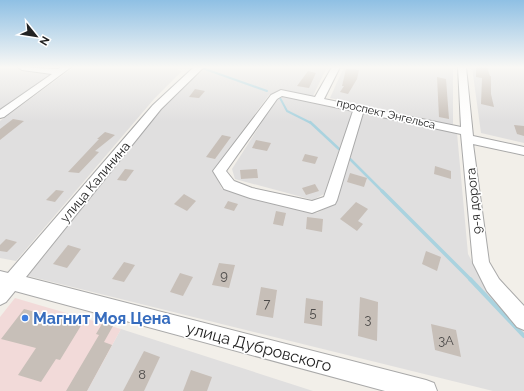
<svg xmlns="http://www.w3.org/2000/svg" width="524" height="391" viewBox="0 0 524 391" font-family="Raleway,sans-serif">
	<style>
		.residential { fill: #e0dfdf }
		.commercial { fill: #f2dad9 }
		.lines { fill: none; stroke-linecap: round; stroke-linejoin: round }
		.stream-far3 { stroke: #aad3df; stroke-width: 2 }
		.stream-far2 { stroke: #aad3df; stroke-width: 2.5 }
		.stream-far1 { stroke: #aad3df; stroke-width: 3.5 }
		.stream { stroke: #aad3df; stroke-width: 4 }
		.building { fill: #c7bfb8 }
		.minor-casing { stroke: #a9a9a9; stroke-width: 2 }
		.minor { fill: #fff; fill-rule: evenodd }
		.shop-dot { fill: #3f7fe0; stroke: #fff; stroke-width: 1.5 }
		.labels { text-anchor: middle; dominant-baseline: central; stroke-width: 3.5; stroke-linejoin: round; paint-order: stroke }
		.far-street-label { font-size: 11px; fill: #222; stroke: #fff }
		.street-label { font-size: 13px; fill: #222; stroke: #fff }
		.near-number-label { font-size: 13px; fill: #4b4948 }
		.near-shop-label { font-size: 16px; font-weight: bold; fill: #366cbe; stroke: #fff; text-anchor: start }
		.near-street-label { font-size: 16px; fill: #222; stroke: #fff }
	</style>
	<rect width="100%" height="100%" fill="#f2efe9"/>
	<g class="residential">
		<polygon points="0,67 5,67 53,73 0,110"/>
		<polygon points="74,67 168,67 182,71 154,99 16,261 0,258 0,121"/>
		<polygon points="204,67 327,67 313,96 279,90 269,95 213,170 222,189 317,213 335,203 363,111 457,133 468,254 488,292 524,332 524,391 493,391 28,276 169,100 194,74"/>
		<polygon points="344,67 453,67 453,125 330,98"/>
		<polygon points="472,67 524,67 524,143 481,133"/>
		<polygon points="284,95 353,110 324,194 313,200 235,179 232,169 278,97"/>
		<polygon points="121,329 313,391 87,391"/>
	</g>
	<polygon class="commercial" points="15,298 121,329 87,391 0,391 0,317"/>
	<g class="lines">
		<g class="stream-far3">
			<polyline points="202,68 267,91"/>
			<polyline points="279,96 287,111 311,123"/>
		</g>
		<g class="stream-far2">
			<polyline points="310,122 339,149"/>
			<polyline points="350,159 383,192"/>
		</g>
		<polyline class="stream-far1" points="382,191 471,280"/>
		<polyline class="stream" points="470,279 524,336"/>
	</g>
	<g class="building">
		<polygon points="476,67 487,67 490,76 491,76 491,94 494,107 481,104 482,78 476,77"/>
		<polygon points="346,69 359,70 357,79 348,94 340,92 344,86 342,86"/>
		<polygon points="308,71 316,73 309,88 297,86"/>
		<polygon points="437,77 446,79 449,119 439,117"/>
		<polygon points="195,89 205,91 199,98 189,97"/>
		<polygon points="13,119 24,121 0,140 0,129"/>
		<polygon points="514,125 524,126 524,136 517,134"/>
		<polygon points="105,132 115,135 95,151 99,152 79,173 68,172 99,139 97,139"/>
		<polygon points="222,135 231,137 215,159 206,157"/>
		<polygon points="256,140 271,143 267,151 252,148"/>
		<polygon points="305,154 318,157 315,164 302,161"/>
		<polygon points="435,166 451,171 451,179 434,174"/>
		<polygon points="125,169 134,170 126,181 117,180"/>
		<polygon points="257,169 258,178 241,179 240,170"/>
		<polygon points="350,173 367,178 364,187 347,182"/>
		<polygon points="315,184 319,191 306,195 302,188"/>
		<polygon points="56,190 64,191 55,202 46,200"/>
		<polygon points="184,194 196,201 187,211 174,204"/>
		<polygon points="228,201 238,204 234,211 224,208"/>
		<polygon points="356,202 368,209 358,221 363,224 357,231 340,219"/>
		<polygon points="276,211 286,213 283,226 273,224"/>
		<polygon points="307,217 323,219 322,232 306,229"/>
		<polygon points="6,239 17,242 7,252 0,251 0,245"/>
		<polygon points="68,245 81,249 67,268 53,264"/>
		<polygon points="426,251 441,257 437,271 422,264"/>
		<polygon points="124,262 135,265 124,282 112,279"/>
		<polygon points="219,263 235,265 229,288 212,285"/>
		<polygon points="180,273 193,277 183,296 170,292"/>
		<polygon points="261,287 277,290 273,318 256,315"/>
		<polygon points="360,297 378,302 377,341 358,336"/>
		<polygon points="306,298 323,301 322,326 304,323"/>
		<polygon points="24,309 82,324 60,360 56,359 41,382 18,375 36,348 1,339"/>
		<polygon points="103,322 113,326 104,342 112,345 87,391 66,391 99,335 96,334"/>
		<polygon points="431,324 456,330 461,357 435,350"/>
		<polygon points="144,351 160,357 144,391 123,391"/>
		<polygon points="191,370 212,377 207,391 183,391"/>
	</g>
	<g class="lines">
		<g class="minor-casing">
			<g id="minor">
				<polygon points="18,67 58,69 61,67 71,67 4,117 0,118 0,110 52,74 22,70"/>
				<polygon points="194,67 204,67 161,109 26,277 426,380 434,383 437,391 385,391 15,291 6,302 0,305 0,271 8,273 153,105"/>
				<path d="M332,67h8l-16,32 137,28 -3,-60h8l7,69 51,11v8l-51,-11 16,118 10,17 25,27v24l-7,-3 -30,-36 -14,-28 -12,-129 -98,-21 -26,87 -2,4 -23,9 -62,-15 -26,-9 -11,-18 58,-76 10,-5 34,7zM282,96l71,15 -29,86 -12,4 -60,-13 -18,-7 -8,-10 51,-72z"/>
			</g>
		</g>
		<use href="#minor" class="minor"/>
	</g>
	<linearGradient id="sky" x2="0" y2="1"><stop stop-color="#8fc0e4"/><stop offset="0.55" stop-color="#f9f8f5"/><stop offset="1" stop-color="#f9f8f5" stop-opacity="0"/></linearGradient>
	<rect width="524" height="122" fill="url(#sky)"/>
	<circle class="shop-dot" cx="25" cy="318" r="4"/>
	<g class="labels">
		<g class="far-street-label">
			<text transform="translate(386 114) rotate(13)">проспект Энгельса</text>
		</g>
		<g class="street-label">
			<text transform="translate(95 182) rotate(-50)">улица Калинина</text>
			<text transform="translate(474 201) rotate(-96)">9-я дорога</text>
		</g>
		<g class="near-number-label">
			<text x="224" y="275">9</text>
			<text x="267" y="303">7</text>
			<text x="313" y="312">5</text>
			<text x="368" y="319">3</text>
			<text x="446" y="340">3А</text>
			<text x="142" y="374">8</text>
		</g>
		<g class="near-shop-label">
			<text x="33" y="318">Магнит Моя Цена</text>
		</g>
		<g class="near-street-label">
			<text transform="translate(259 347) rotate(15)">улица Дубровского</text>
		</g>
	</g>
	<g transform="translate(36 36) rotate(120)" stroke="#ffffff" stroke-width="3" paint-order="stroke">
	<path d="M0-3L7 15L0 10L-7 15Z" fill="#222222"/>
	<text y="-6" font-size="11" font-weight="bold" text-anchor="middle" fill="#222222">N</text>
	</g>
</svg>
